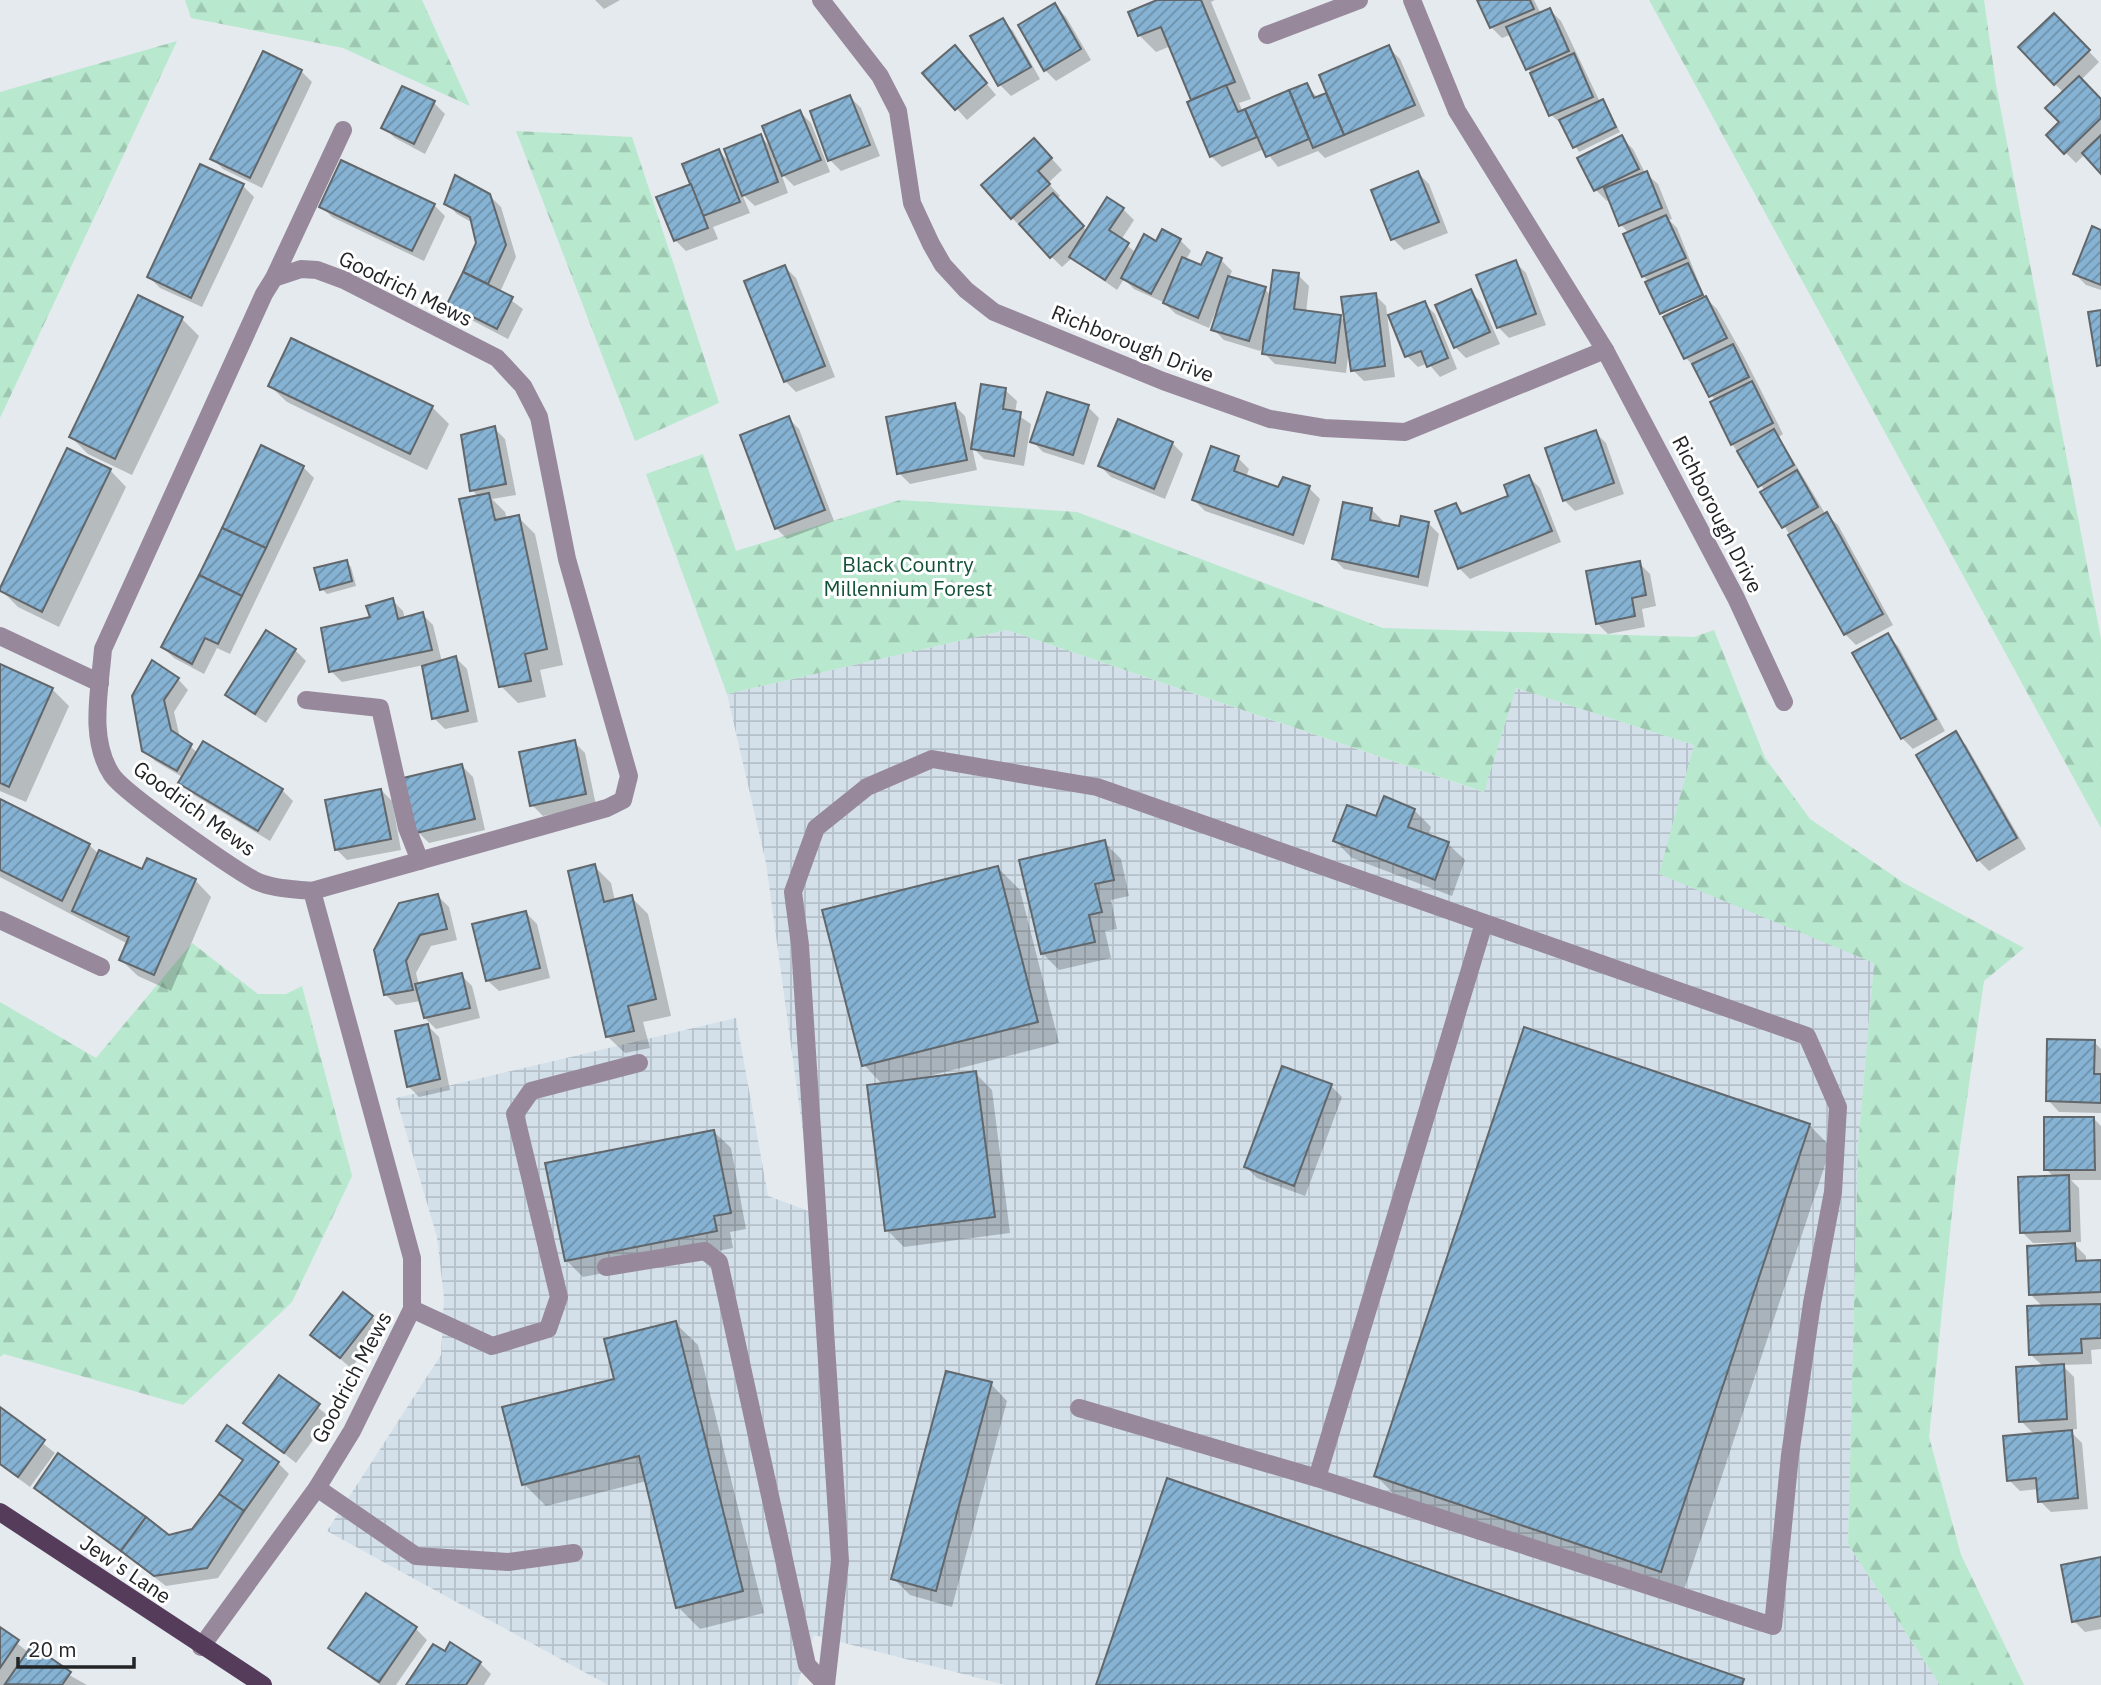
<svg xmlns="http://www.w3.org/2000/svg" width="2101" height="1685" viewBox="0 0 2101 1685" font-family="'IBM Plex Sans',sans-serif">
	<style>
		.industrial { fill: url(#industrial-grid) }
		.forest { fill: url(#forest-firs) }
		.shadow { fill: #0003 }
		.building { fill: url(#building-hatch); stroke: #62676b; stroke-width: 2 }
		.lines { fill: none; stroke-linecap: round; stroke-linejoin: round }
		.minor { stroke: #97899b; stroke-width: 18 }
		.major { stroke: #543c5a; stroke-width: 18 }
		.labels { text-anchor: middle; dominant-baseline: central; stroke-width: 6; stroke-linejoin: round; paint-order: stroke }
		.street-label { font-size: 21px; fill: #222426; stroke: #fff }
		.park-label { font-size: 21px; fill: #135238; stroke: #fff }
	</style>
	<defs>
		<pattern id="industrial-grid" width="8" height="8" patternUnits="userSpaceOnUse" patternTransform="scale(1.75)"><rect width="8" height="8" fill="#d3e0ea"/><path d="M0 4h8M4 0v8" fill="none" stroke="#b5c0c9"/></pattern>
		<pattern id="forest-firs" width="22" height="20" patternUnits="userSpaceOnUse" patternTransform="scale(1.75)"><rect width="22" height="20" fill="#b8e8ce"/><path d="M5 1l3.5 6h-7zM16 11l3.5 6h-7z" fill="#9ec7b1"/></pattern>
		<pattern id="building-hatch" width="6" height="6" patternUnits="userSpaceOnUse" patternTransform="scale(1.75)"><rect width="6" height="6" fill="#86b2d3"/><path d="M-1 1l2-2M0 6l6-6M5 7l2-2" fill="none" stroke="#6d91ab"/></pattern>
	</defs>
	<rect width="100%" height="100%" fill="#e4eaee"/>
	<polygon class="industrial" points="1007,630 1483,792 1516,688 1694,745 1660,874 1874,962 1858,1146 1848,1544 1940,1685 1005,1685 814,1635 797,1685 608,1685 327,1531 441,1355 444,1298 437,1237 396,1098 736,1018 768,1196 814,1213 766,863 727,694"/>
	<g class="forest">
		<polygon points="185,0 422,0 470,106 343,48 191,18"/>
		<polygon points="1649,0 1984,0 1996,85 2101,639 2101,828"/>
		<polygon points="177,41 0,418 0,92"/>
		<polygon points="516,131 632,137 719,403 635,441"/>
		<polygon points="703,454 736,551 900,500 1077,512 1383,628 1694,637 1714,630 1765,758 1810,819 1904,883 2024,948 1984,981 1956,1174 1929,1437 1961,1555 2024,1685 1940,1685 1848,1544 1858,1146 1874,963 1659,874 1694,745 1516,688 1484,792 1007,630 727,694 646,474"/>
		<polygon points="192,943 258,994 286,994 302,986 352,1176 292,1302 183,1405 4,1354 0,1357 0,1002 96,1058"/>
	</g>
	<g class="shadow">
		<polygon points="595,0 620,0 604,9"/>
		<polygon points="1162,0 1215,0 1211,2 1251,99 1239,103 1243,112 1306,85 1318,98 1329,94 1389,48 1400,59 1425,116 1325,158 1318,151 1278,167 1264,149 1222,167 1211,156 1195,101 1171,46 1156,52 1139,35"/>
		<polygon points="1479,0 1534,0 1541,14 1550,10 1561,21 1600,102 1607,106 1620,132 1579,152 1563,125 1551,115 1512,34 1502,38 1491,27"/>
		<polygon points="1055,6 1066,17 1091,60 1056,81 1045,70"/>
		<polygon points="2054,15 2099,62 2080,81 2101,102 2101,171 2085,154 2076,163 2048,135 2061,122 2064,93 2055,84"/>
		<polygon points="1002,20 1013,31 1040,79 1011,96 1000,85"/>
		<polygon points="965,58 996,95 967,120 925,73"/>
		<polygon points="301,71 312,82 262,188 223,169 212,158"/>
		<polygon points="850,97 861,108 880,156 841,171 830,160"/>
		<polygon points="434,103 445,114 425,154 395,138 383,127"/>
		<polygon points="800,112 811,123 830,172 794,186 781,173 788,193 755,206 742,194 750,213 713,227 718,239 686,251 675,240 693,185 719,152 732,164 760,136 773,149"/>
		<polygon points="1622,138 1633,149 1645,173 1658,184 1672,219 1669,220 1677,228 1703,293 1661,312 1649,282 1643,276 1629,233 1621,225 1610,199 1607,201 1596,190"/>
		<polygon points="1045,151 1062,170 1048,183 1060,196 1056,199 1087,231 1123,209 1134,220 1121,240 1136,253 1156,243 1180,240 1191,251 1185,261 1202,268 1221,260 1232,271 1229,278 1265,289 1271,296 1298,275 1309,286 1306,313 1340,317 1347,323 1375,295 1386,306 1395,377 1364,381 1353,370 1349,349 1346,373 1275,364 1264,353 1266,340 1260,351 1224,340 1213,329 1219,311 1216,310 1209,328 1176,314 1163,302 1134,289 1124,279 1117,290 1072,258 1062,267 1012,218"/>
		<polygon points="1418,173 1429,184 1448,233 1404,250 1393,239 1373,191"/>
		<polygon points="243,186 254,197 202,307 160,288 149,277"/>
		<polygon points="489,195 501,207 516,257 500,292 523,309 508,339 460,314 449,303 478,243 473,223 457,214 446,203"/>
		<polygon points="434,205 445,216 424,261 332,217 321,206"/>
		<polygon points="2101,232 2101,290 2086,285 2075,274"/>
		<polygon points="1515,262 1526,273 1546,325 1509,338 1498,327"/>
		<polygon points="785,267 796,278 835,377 796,392 785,381"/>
		<polygon points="1470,291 1481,302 1500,344 1466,358 1455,347"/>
		<polygon points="1704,296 1717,309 1744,357 1783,434 1779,437 1826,515 1838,525 1893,625 1856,645 1845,634 1765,491 1732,444 1715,401 1696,369 1686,358 1663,315"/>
		<polygon points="1424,303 1435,314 1457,369 1440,377 1428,363 1418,367 1407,356"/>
		<polygon points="182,319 199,336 132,475 88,454 71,437"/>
		<polygon points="291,340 432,407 449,424 427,470 287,402 270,386"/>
		<polygon points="1005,390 1017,401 1015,413 1031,424 1024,466 984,459 973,448"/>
		<polygon points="954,405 965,416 977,470 910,484 899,473"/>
		<polygon points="1088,407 1099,418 1084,465 1043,452 1032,441"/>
		<polygon points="788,418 799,429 834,521 787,539 776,528"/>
		<polygon points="494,428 505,439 516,495 492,499 505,512 507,520 518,517 535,534 563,665 540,670 546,697 518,703 501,686 479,497 472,490"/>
		<polygon points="1595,432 1606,443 1624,494 1575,511 1564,500"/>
		<polygon points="1172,443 1183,454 1165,499 1111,477 1100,466"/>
		<polygon points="261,448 303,467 314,478 230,654 217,648 204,674 174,658 163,647"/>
		<polygon points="1238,458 1249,469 1246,477 1279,490 1309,488 1320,499 1304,545 1205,511 1194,500"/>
		<polygon points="110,470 126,487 59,627 18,607 1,590"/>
		<polygon points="1529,477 1540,488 1561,542 1470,579 1459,568 1456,505 1465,514 1510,497"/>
		<polygon points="1372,510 1383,521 1382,524 1400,528 1428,523 1439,534 1428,587 1344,569 1333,558"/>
		<polygon points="346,562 351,567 356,586 327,594 322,589"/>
		<polygon points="1639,563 1650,574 1656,606 1642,609 1645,627 1608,634 1597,623"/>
		<polygon points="392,600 403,611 405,619 422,614 433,625 442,662 456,658 467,669 478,722 445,729 434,718 424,665 342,682 331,671 372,619"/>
		<polygon points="1887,635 1898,646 1945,731 1913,749 1902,738 1855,654"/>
		<polygon points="295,650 306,661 266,723 227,695"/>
		<polygon points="0,666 52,689 69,706 26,802 0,791"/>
		<polygon points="178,679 188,690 174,712 180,738 198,753 282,790 293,801 270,841 192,794 181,783 184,778 155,761 144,750 134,696"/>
		<polygon points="1955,734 1966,745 2026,849 1989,871 1978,860"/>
		<polygon points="574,742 585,753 596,805 543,816 532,805"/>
		<polygon points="462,766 473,777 485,830 429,843 418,832"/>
		<polygon points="381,790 392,801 401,850 347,860 336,849"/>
		<polygon points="0,801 89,845 99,854 143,871 195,880 211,897 171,991 138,976 121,960 128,944 0,877"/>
		<polygon points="1414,810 1431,827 1428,836 1448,844 1465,860 1452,896 1352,858 1335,841 1377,818"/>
		<polygon points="1104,842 1121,859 1129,896 1111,900 1117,929 1105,931 1111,958 1059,970 1042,953"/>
		<polygon points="594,866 611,883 615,901 631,897 648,914 671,1016 643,1022 650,1048 625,1053 608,1037"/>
		<polygon points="998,868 1020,890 1059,1043 929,1076 975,1073 992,1090 1010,1233 904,1247 887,1230 883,1085 864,1065"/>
		<polygon points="438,896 449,907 457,940 431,946 416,973 419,985 461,975 472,986 480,1018 436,1029 425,1018 421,1001 396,1005 385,994"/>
		<polygon points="526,913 537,924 550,978 499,991 487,980"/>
		<polygon points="428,1026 439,1037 450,1090 419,1097 408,1086"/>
		<polygon points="2094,1042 2101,1049 2101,1113 2059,1112 2048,1100"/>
		<polygon points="1331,1086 1342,1097 1305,1196 1257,1178 1246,1167"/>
		<polygon points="2094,1119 2101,1126 2101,1180 2071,1180 2079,1188 2081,1242 2033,1243 2022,1232 2055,1178 2046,1169"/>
		<polygon points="1809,1125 1831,1147 1683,1593 1398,1498 1376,1476"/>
		<polygon points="714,1132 731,1148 746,1229 730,1232 733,1248 583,1277 566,1260"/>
		<polygon points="2075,1245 2086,1256 2086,1262 2101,1262 2101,1349 2091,1350 2092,1364 2062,1365 2074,1377 2077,1429 2069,1430 2082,1443 2088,1509 2051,1512 2040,1501 2039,1489 2020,1491 2009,1480 2035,1435 2021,1421 2044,1367 2031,1355 2044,1308 2030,1294"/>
		<polygon points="372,1317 383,1328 351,1368 312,1335"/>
		<polygon points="675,1323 698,1345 764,1613 700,1629 678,1607 647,1481 546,1506 524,1484 616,1380"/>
		<polygon points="279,1377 330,1417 296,1463 246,1423"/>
		<polygon points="991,1384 1007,1401 952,1607 910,1595 893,1578"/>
		<polygon points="0,1409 55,1453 30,1487 0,1465"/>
		<polygon points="218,1441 278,1463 289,1474 218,1578 166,1586 36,1487 169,1537 193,1531 244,1462"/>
		<polygon points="2101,1559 2101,1629 2085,1632 2074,1621"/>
		<polygon points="416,1629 427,1640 396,1685 380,1685 330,1648"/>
		<polygon points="0,1630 28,1652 87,1685 0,1685"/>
		<polygon points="445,1654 480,1663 491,1674 484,1685 408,1685"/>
	</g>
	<g class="building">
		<polygon points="1157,0 1201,0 1235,82 1191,100 1161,27 1138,36 1128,12"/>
		<polygon points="1477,0 1530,0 1534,9 1490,28"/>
		<polygon points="1055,3 1081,49 1044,71 1018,25"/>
		<polygon points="1550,8 1569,51 1526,70 1506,27"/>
		<polygon points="2054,13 2090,50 2054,85 2018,47"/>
		<polygon points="1003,18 1031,67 998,86 970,36"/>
		<polygon points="955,45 987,83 955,110 922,73"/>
		<polygon points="1389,45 1415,105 1344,135 1319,75"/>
		<polygon points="263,51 302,70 250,178 210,159"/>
		<polygon points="1574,53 1593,97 1549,116 1530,73"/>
		<polygon points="2079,76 2101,99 2101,118 2064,154 2046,135 2059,122 2045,108"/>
		<polygon points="1307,83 1314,98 1326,93 1344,135 1313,148 1289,90"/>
		<polygon points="1226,85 1238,112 1245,109 1257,137 1210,157 1187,102"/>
		<polygon points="402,86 435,101 414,144 381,128"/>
		<polygon points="1289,90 1309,139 1266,157 1245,109"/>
		<polygon points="850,95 870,145 828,161 810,111"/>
		<polygon points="1603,99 1616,127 1573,148 1559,120"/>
		<polygon points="800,110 821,160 782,176 762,126"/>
		<polygon points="761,134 778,182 742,196 724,149"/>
		<polygon points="1622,135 1639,169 1594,191 1577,158"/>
		<polygon points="2101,135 2101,174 2082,153"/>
		<polygon points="1034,138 1052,158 1038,171 1050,184 1011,219 981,185"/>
		<polygon points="719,149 740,202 703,216 682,164"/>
		<polygon points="341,160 435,204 412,251 319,207"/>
		<polygon points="200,164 244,184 191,298 147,277"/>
		<polygon points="1418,171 1439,222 1391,240 1371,190"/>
		<polygon points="1647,171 1662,208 1619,226 1604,188"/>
		<polygon points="455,175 490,194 506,245 488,284 463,272 476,243 470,217 444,204"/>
		<polygon points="691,184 708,228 674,241 656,197"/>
		<polygon points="1053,193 1084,226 1050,258 1019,224"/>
		<polygon points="1107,197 1124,208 1109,230 1129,243 1105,280 1069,257"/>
		<polygon points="1666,215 1686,258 1642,277 1623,234"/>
		<polygon points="2092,226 2101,230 2101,285 2073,274"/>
		<polygon points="1162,229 1181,239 1151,294 1121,278 1144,234 1156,241"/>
		<polygon points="1207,252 1222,258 1198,318 1163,303 1182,257 1201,265"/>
		<polygon points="1516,260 1536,314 1497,328 1476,275"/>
		<polygon points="1688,263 1703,295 1660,314 1645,282"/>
		<polygon points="785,265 825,366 784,382 744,281"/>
		<polygon points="1273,270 1299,273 1294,309 1341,315 1335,363 1262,354"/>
		<polygon points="463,272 513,297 497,329 447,304"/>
		<polygon points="1228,276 1266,287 1249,341 1211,330"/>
		<polygon points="1471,289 1490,332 1454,348 1435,305"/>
		<polygon points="1376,293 1385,366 1351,371 1341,297"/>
		<polygon points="138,295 183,317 115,459 69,437"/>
		<polygon points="1706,296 1727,338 1684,359 1663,317"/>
		<polygon points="1425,301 1448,358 1427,367 1421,351 1405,357 1388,315"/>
		<polygon points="2101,310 2101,365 2097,366 2088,312"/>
		<polygon points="291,338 433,406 410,454 268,386"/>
		<polygon points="1733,344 1749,377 1709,397 1692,364"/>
		<polygon points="1752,381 1773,423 1731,445 1710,402"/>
		<polygon points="981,384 1006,388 1003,409 1021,412 1014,456 971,449"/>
		<polygon points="1047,392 1089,405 1073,455 1030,442"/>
		<polygon points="955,403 967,460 897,474 886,417"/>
		<polygon points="789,416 825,510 775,529 740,435"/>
		<polygon points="1118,419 1173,442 1154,489 1098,466"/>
		<polygon points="495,426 506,484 470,491 461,435"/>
		<polygon points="1774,429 1794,465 1758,487 1737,451"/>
		<polygon points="1596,430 1614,483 1563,501 1545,448"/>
		<polygon points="261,445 304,466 266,548 222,528"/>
		<polygon points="1211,446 1239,456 1234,471 1278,487 1283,477 1310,486 1293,535 1192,500"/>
		<polygon points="67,448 111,469 42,612 0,591 0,588"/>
		<polygon points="1797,470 1818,507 1782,528 1760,492"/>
		<polygon points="1529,475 1552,531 1458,569 1435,511 1456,503 1461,514 1508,496 1504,485"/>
		<polygon points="489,493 495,520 519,515 547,649 525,654 531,681 499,687 459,499"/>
		<polygon points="1343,502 1372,508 1370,520 1399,526 1401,516 1429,522 1418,577 1332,559"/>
		<polygon points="1827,512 1883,614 1844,635 1788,535"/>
		<polygon points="222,528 266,548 242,596 199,575"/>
		<polygon points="347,560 352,581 320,590 314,568"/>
		<polygon points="1640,561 1646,595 1632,598 1635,616 1596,624 1586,571"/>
		<polygon points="199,575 242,596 218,644 205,638 192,664 161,647"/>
		<polygon points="393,598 398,619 423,612 432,650 329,672 321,628 370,617 366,606"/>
		<polygon points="266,630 296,649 255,714 225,695"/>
		<polygon points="1888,633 1936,719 1901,739 1852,653"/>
		<polygon points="456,656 468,711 432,719 422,666"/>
		<polygon points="152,660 179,678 164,700 171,730 192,744 177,771 142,751 132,696"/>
		<polygon points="0,664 53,688 9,787 0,783"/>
		<polygon points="1956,731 2017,838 1977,861 1916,755"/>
		<polygon points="575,740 586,794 530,806 519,752"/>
		<polygon points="203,741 283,789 258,831 178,783"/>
		<polygon points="462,764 475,819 416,833 403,778"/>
		<polygon points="381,789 391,839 335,850 325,800"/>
		<polygon points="1384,796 1415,809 1408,827 1449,842 1435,880 1333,841 1347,805 1376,816"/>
		<polygon points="0,799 90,844 62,901 0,870"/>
		<polygon points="1105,840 1114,880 1095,884 1102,912 1089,915 1095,942 1041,954 1019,860"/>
		<polygon points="99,850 142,869 147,858 196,879 154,975 119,960 129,937 72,911"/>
		<polygon points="595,864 604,902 632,895 656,999 628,1006 634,1031 606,1037 568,871"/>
		<polygon points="998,866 1038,1022 862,1066 822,910"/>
		<polygon points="438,894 447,929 420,935 406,961 413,990 384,995 374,950 399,903"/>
		<polygon points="526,911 540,968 486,981 472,924"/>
		<polygon points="462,973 470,1008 424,1018 415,984"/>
		<polygon points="428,1024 440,1079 407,1087 395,1031"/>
		<polygon points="1524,1027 1810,1124 1661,1572 1374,1476"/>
		<polygon points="2047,1039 2095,1040 2094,1074 2101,1074 2101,1103 2046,1101"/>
		<polygon points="1282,1066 1332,1084 1294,1186 1244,1167"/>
		<polygon points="976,1071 995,1217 885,1231 867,1085"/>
		<polygon points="2044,1117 2094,1117 2095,1170 2044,1170"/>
		<polygon points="714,1130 731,1213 714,1216 717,1231 565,1261 545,1163"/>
		<polygon points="2069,1175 2070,1231 2020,1233 2018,1177"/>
		<polygon points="2075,1243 2076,1261 2101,1260 2101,1292 2029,1295 2027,1246"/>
		<polygon points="343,1292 373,1316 340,1358 310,1335"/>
		<polygon points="2101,1304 2101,1338 2081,1339 2082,1353 2029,1355 2027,1306"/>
		<polygon points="676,1321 743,1591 676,1608 639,1456 522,1485 502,1407 614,1379 604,1339"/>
		<polygon points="2064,1364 2067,1419 2019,1422 2016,1367"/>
		<polygon points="946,1371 992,1382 936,1591 891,1579"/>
		<polygon points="279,1375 320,1404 284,1453 243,1423"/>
		<polygon points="0,1407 45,1440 18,1477 0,1464"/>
		<polygon points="227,1425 279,1462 244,1511 219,1494 243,1460 216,1441"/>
		<polygon points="2072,1430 2078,1498 2038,1502 2036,1478 2007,1481 2003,1436"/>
		<polygon points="58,1453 146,1517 121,1551 34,1488"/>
		<polygon points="1167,1478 1744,1679 1742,1685 1096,1685"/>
		<polygon points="219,1494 244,1511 207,1568 154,1576 121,1551 146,1517 169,1535 192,1529"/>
		<polygon points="2101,1557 2101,1616 2072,1622 2061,1565"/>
		<polygon points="366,1593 417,1627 379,1682 328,1648"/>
		<polygon points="0,1627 19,1640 0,1668"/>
		<polygon points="450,1642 481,1662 466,1685 406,1685 433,1644 445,1651"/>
		<polygon points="32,1645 71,1672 62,1685 5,1684"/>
	</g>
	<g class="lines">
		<g class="minor">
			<polyline points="821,0 880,76 898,111 912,203 931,244 943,265 966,290 994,312 1163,381 1270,419 1324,428 1405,432 1605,350"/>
			<polyline points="1412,0 1457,111 1605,350 1736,598 1784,702"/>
			<polyline points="1267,35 1359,0"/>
			<polyline points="274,278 343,130"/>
			<polyline points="0,636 100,683"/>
			<polyline points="306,700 380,708 407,828 420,861"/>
			<polyline points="0,920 101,967"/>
			<polyline points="606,1267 705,1251 719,1262 807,1665 826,1685"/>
			<polyline points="412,1309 492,1346 548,1329 559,1297 515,1114 531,1091 639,1063"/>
			<polyline points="1317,1478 1484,923"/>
			<polyline points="317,1488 416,1556 508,1562 574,1553"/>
			<path d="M201,1647l116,-159 35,-57 60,-122v-51l-100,-367c-18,-2 -41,-2 -58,-11 -23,-13 -129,-86 -142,-105 -24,-36 -12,-86 -9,-126l161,-355 10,-16 27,-9 16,1 27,10 153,78 26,28 16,31 28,142 62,217 -6,24 -16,8 -295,83"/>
			<polyline points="826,1685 840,1561 800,945 793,892 816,828 867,787 932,759 1097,787 1807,1036 1838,1107 1833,1192 1812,1303 1790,1455 1773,1626 1317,1478 1079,1408"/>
		</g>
		<polyline class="major" points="0,1512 263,1685"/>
	</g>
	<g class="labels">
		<g class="street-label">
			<text transform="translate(406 288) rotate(26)">Goodrich Mews</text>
			<text transform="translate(1133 343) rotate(22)">Richborough Drive</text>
			<text transform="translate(1718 514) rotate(63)">Richborough Drive</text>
			<text transform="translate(195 808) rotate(36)">Goodrich Mews</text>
			<text transform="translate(351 1377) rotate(-62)">Goodrich Mews</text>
			<text transform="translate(126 1569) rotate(34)">Jew's Lane</text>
		</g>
		<g class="park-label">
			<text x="908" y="564">Black Country<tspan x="908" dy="24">Millennium Forest</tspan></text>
		</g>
	</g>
	<path d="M18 1657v10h116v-10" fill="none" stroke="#222426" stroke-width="3.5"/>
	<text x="28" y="1657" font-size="21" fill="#222426" stroke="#ffffff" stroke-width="5" paint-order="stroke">20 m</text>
</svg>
